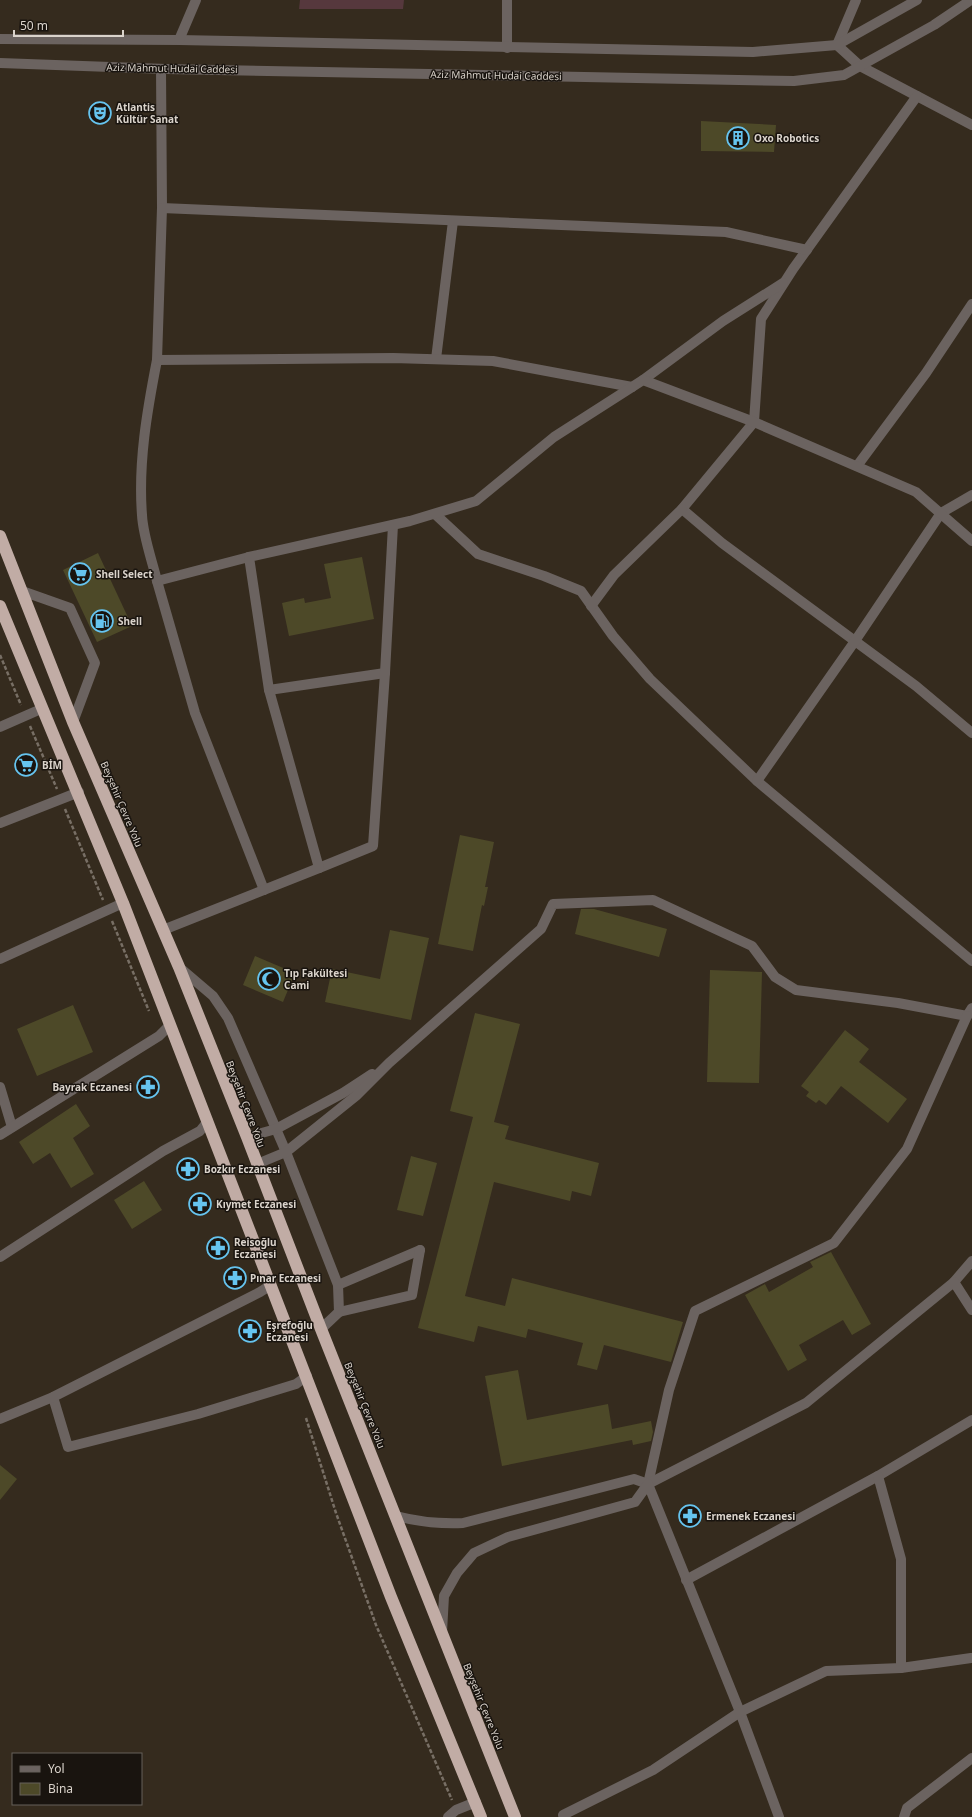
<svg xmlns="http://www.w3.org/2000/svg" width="972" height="1817" viewBox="0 0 972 1817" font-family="'Noto Sans',sans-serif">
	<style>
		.green { fill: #56383d }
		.building { fill: #4d4928 }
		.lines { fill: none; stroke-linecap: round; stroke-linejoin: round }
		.path { stroke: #786f65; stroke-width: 2.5; stroke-dasharray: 4 2; stroke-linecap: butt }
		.minor { stroke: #6b6360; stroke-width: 10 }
		.highway { stroke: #c1aca5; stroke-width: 12 }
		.labels { text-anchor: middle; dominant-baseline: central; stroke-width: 3; stroke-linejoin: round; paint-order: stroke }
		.street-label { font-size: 10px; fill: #dad3cb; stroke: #19140f }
		.poi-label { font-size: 10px; font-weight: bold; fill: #dad3cb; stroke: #19140f; text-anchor: start }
	</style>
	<rect width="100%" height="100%" fill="#352b1e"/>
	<polygon class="green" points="300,0 404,0 403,9 299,9"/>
	<g class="building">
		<polygon points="701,121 776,125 774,152 701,151"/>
		<polygon points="98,553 132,626 97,642 63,570"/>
		<polygon points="362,557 374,619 289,636 282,603 304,598 305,603 331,598 324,564"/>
		<polygon points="460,835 494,842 485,887 488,887 484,906 482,905 473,951 438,944"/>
		<polygon points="581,909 594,909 667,929 659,957 575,934"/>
		<polygon points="390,930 429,938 411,1020 325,1002 332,969 380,979"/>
		<polygon points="255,956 295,973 283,1002 243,985"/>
		<polygon points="710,970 762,972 759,1083 707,1082"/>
		<polygon points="73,1005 93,1052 37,1076 17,1029"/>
		<polygon points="475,1013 520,1024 494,1122 509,1126 505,1139 599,1163 591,1196 572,1191 570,1201 494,1182 465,1296 505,1306 512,1278 683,1322 671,1362 604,1345 597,1370 577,1365 583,1343 528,1329 526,1338 478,1326 474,1342 418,1328 473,1117 450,1111"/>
		<polygon points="845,1030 869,1049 859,1062 907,1099 888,1123 841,1086 826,1105 819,1100 816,1103 806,1096 809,1092 801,1086"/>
		<polygon points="76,1104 90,1126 73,1138 94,1174 71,1188 50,1153 33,1164 19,1142"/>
		<polygon points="411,1156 437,1163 423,1216 397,1210"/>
		<polygon points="144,1181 162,1210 132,1229 114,1200"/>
		<polygon points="831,1252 871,1324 852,1335 843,1320 799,1345 807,1360 788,1371 745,1295 765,1284 769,1292 813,1267 810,1262"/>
		<polygon points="518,1370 527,1420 608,1404 612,1429 651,1421 653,1432 651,1441 633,1445 632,1440 502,1466 485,1376"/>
		<polygon points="0,1465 17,1479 0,1500"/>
	</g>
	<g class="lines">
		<g class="path">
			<polyline points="0,655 21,705"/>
			<polyline points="30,726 57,789"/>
			<polyline points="65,809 103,900"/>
			<polyline points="112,921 149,1011"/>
			<polyline points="306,1418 336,1513 376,1625 452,1800"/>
		</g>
		<g class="minor">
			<polyline points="507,0 507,48"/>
			<polyline points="856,0 837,45 860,66 972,125"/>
			<polyline points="0,39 179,40 753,52 837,45 917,0"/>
			<polyline points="179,40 196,0"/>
			<polyline points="0,63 166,69 794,81 844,75 934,25 971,0"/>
			<polyline points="161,69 162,208"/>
			<polyline points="917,96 793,269 761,319 754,422 682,509 722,543 916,686 972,733"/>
			<polyline points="436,359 453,221"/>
			<path d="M157,360c-10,51 -19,103 -15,155 1,21 10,45 15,66l92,-24"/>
			<polyline points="643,380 723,321 783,283"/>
			<polyline points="632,387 493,361 393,358 157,360 162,208 726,232 807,250"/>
			<polyline points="857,466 926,373 972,304"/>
			<polyline points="435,514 478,554 544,576 581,591 613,636 650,679 757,781 972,961"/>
			<polyline points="157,581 195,713 264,890"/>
			<polyline points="22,591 70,608 95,663 73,722"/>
			<polyline points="591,606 614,575 682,509"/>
			<polyline points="269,690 385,673"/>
			<polyline points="0,727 41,709"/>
			<polyline points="757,781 855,641 941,513 972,495"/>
			<polyline points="0,823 79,792"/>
			<polyline points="319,868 373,846 385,673 393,525"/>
			<polyline points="163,930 319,868 269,690 249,557 410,521 476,501 554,437 643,380 754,422 916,492 972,541"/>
			<polyline points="0,959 123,903"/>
			<polyline points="179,967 213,996 228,1018 286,1152 338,1285 339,1312 321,1329"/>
			<polyline points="0,1087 12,1127"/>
			<polyline points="0,1135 159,1036 170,1025"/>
			<polyline points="247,1137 276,1129 343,1093 372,1074"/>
			<polyline points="257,1164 286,1152 357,1095 389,1063 541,929 553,904 653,900 752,946 775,977 796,990 898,1003 967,1016 972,1008"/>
			<polyline points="0,1257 163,1151 200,1131 208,1121"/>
			<polyline points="954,1282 972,1261"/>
			<polyline points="338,1285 420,1250"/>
			<polyline points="339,1312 412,1295 420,1250"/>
			<polyline points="53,1397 68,1447 198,1414 296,1384 307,1376"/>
			<polyline points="0,1419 53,1397 260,1292 271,1285"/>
			<polyline points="648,1484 669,1390 695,1311 834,1243 907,1149 967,1016"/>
			<path d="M396,1516c23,6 44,8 67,7l171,-44 14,5 158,-81 148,-121 18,28"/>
			<polyline points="686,1580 878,1476 972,1420"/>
			<polyline points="442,1632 444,1596 457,1573 474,1553 508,1537 635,1502 648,1484 740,1712 779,1817"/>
			<polyline points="901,1668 971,1658"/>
			<polyline points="563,1815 653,1770 740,1712 826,1671 901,1668 901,1559 878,1476"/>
			<polyline points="448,1817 456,1810 476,1802"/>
			<polyline points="904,1817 907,1808 972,1758"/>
		</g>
		<g class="highway">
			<polyline points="0,536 73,722 179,967 247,1137 321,1329 515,1817"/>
			<polyline points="0,606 123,903 391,1597 481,1817"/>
		</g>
	</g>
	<defs>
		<g id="theatre-ring" transform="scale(1.15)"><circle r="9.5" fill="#19140f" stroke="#66c4ef" stroke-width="1.5"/><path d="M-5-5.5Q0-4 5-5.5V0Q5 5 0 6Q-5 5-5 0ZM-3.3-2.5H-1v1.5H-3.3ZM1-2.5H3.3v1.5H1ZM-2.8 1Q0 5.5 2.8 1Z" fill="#66c4ef"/></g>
		<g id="building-ring" transform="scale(1.15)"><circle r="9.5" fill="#19140f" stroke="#66c4ef" stroke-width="1.5"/><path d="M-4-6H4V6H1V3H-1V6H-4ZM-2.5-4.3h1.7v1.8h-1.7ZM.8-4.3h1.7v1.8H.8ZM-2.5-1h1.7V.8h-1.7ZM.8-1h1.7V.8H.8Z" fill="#66c4ef"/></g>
		<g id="supermarket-ring" transform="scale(1.15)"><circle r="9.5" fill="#19140f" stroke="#66c4ef" stroke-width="1.5"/><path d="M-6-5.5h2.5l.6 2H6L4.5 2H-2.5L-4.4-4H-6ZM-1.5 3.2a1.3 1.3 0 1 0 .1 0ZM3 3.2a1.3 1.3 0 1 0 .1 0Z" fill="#66c4ef"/></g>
		<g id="fuel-ring" transform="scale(1.15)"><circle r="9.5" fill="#19140f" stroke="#66c4ef" stroke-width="1.5"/><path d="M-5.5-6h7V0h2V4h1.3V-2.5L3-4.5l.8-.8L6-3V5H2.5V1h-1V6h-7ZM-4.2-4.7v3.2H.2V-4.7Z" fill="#66c4ef"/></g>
		<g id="mosque-ring" transform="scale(1.15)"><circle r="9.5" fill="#19140f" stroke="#66c4ef" stroke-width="1.5"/><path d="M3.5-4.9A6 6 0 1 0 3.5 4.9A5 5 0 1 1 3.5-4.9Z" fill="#66c4ef"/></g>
		<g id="pharmacy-ring" transform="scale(1.15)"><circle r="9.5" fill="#19140f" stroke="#66c4ef" stroke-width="1.5"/><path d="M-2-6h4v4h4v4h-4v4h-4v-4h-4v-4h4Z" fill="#66c4ef"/></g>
	</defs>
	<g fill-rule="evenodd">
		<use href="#theatre-ring" x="100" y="113"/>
		<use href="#building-ring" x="738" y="138"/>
		<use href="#supermarket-ring" x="80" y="574"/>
		<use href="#fuel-ring" x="102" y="621"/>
		<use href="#supermarket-ring" x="26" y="765"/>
		<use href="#mosque-ring" x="269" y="979"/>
		<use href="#pharmacy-ring" x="148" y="1087"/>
		<use href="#pharmacy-ring" x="188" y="1169"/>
		<use href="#pharmacy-ring" x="200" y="1204"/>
		<use href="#pharmacy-ring" x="218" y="1248"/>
		<use href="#pharmacy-ring" x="235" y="1278"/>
		<use href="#pharmacy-ring" x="250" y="1331"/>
		<use href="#pharmacy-ring" x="690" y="1516"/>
	</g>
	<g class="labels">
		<g class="street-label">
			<text transform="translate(172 68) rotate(1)">Aziz Mahmut Hudai Caddesi</text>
			<text transform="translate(496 75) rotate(1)">Aziz Mahmut Hudai Caddesi</text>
			<text transform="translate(122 804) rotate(67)">Beyşehir Çevre Yolu</text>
			<text transform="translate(246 1104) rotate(69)">Beyşehir Çevre Yolu</text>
			<text transform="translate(365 1405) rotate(68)">Beyşehir Çevre Yolu</text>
			<text transform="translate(484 1706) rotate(68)">Beyşehir Çevre Yolu</text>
		</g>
		<g class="poi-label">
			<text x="116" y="107">Atlantis<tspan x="116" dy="12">Kültür Sanat</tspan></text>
			<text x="754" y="138">Oxo Robotics</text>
			<text x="96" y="574">Shell Select</text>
			<text x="118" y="621">Shell</text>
			<text x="42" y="765">BİM</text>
			<text x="284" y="973">Tıp Fakültesi<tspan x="284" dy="12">Cami</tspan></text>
			<text x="132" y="1087" text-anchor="end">Bayrak Eczanesi</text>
			<text x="204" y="1169">Bozkır Eczanesi</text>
			<text x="216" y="1204">Kıymet Eczanesi</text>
			<text x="234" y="1242">Reisoğlu<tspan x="234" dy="12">Eczanesi</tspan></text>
			<text x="250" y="1278">Pınar Eczanesi</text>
			<text x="266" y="1325">Eşrefoğlu<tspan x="266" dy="12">Eczanesi</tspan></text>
			<text x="706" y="1516">Ermenek Eczanesi</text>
		</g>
	</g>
	<rect x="12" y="1753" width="130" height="52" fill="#19140f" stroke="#66605a"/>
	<rect x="20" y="1766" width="20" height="6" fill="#6b6360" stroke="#66605a"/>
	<text x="48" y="1773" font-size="12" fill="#dad3cb">Yol</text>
	<rect x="20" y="1783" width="20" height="12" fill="#4d4928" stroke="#66605a"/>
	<text x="48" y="1793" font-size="12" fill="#dad3cb">Bina</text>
	<path d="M14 30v6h109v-6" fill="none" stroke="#dad3cb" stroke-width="2"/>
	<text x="20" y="30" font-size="12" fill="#dad3cb" stroke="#19140f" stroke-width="3" paint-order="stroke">50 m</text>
</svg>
